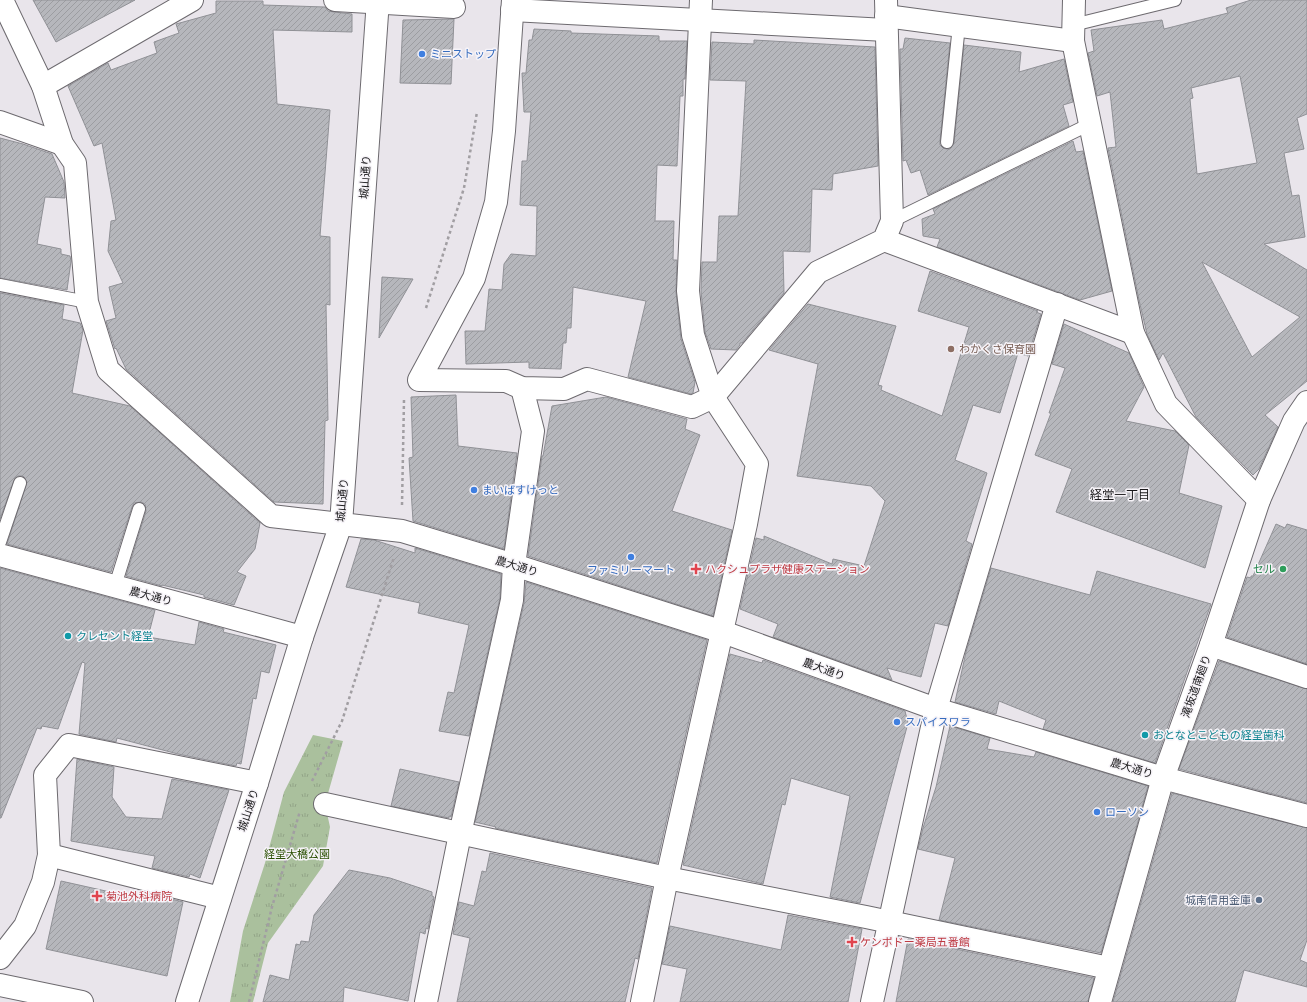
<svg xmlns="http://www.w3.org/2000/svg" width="1307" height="1002" viewBox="0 0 1307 1002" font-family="Poppins,'Noto Sans JP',sans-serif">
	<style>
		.grass { fill: url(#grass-tufts) }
		.building { fill: url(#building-hatch); stroke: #909196; fill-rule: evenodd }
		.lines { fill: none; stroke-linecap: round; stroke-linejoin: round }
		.service-casing { stroke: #6d6a6f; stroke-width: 14 }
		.minor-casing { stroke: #6d6a6f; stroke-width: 24 }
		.tertiary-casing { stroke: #6d6a6f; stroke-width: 24 }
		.path { stroke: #a19ea2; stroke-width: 2.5; stroke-dasharray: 3 3; stroke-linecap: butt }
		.service { stroke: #fff; stroke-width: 12 }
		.minor { stroke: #fff; stroke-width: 22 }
		.tertiary { stroke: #fff; stroke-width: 22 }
		.shop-dot { fill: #3f7fe0; stroke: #f6f3f8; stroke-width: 1.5 }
		.education-dot { fill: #8d6e63; stroke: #f6f3f8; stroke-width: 1.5 }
		.health-dot { fill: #e0444e; stroke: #f6f3f8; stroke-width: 1.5 }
		.leisure-dot { fill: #2e9e5b; stroke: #f6f3f8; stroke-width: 1.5 }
		.culture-dot { fill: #0f9aa8; stroke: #f6f3f8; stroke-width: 1.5 }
		.service-dot { fill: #5c6f8a; stroke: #f6f3f8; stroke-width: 1.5 }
		.labels { text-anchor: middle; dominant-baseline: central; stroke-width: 3; stroke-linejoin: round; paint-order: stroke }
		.shop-label { font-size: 11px; fill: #366cbe; stroke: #f6f3f8; text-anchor: start }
		.street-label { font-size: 11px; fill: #19181a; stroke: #f6f3f8 }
		.education-label { font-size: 11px; fill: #785e54; stroke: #f6f3f8; text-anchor: start }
		.health-label { font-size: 11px; fill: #be3a42; stroke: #f6f3f8; text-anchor: start }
		.leisure-label { font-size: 11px; fill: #27864d; stroke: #f6f3f8; text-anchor: end }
		.culture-label { font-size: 11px; fill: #0d838f; stroke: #f6f3f8; text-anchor: start }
		.park-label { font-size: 11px; fill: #2c5104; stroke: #f6f3f8 }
		.service-label { font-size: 11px; fill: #4e5e75; stroke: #f6f3f8; text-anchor: end }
		.neighbourhood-label { font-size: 12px; fill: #19181a; stroke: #f6f3f8 }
	</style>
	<defs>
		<pattern id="grass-tufts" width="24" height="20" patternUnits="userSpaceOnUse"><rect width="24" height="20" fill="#aac09d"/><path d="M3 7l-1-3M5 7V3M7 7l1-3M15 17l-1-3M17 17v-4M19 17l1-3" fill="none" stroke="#92a487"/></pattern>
		<pattern id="building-hatch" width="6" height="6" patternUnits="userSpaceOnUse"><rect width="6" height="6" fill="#b6b7bc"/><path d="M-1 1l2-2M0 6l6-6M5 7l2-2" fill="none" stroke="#9c9da1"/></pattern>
	</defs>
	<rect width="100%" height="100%" fill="#e9e5eb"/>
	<polygon class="grass" points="313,735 343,741 325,804 330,827 323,866 268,943 253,1002 230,1002 243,931 265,863 284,792"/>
	<g class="building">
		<polygon points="33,0 135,0 56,42"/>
		<path d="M1251,0h56v114l-10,4 7,31 -20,4 8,43 7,-1 6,42 -41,7 43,26v111l-42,34 13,12 -19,42 -6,6 -57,-58 -33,-64 -4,7 -12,-26 -8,-34 -31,-152 8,-1 -6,-55 -13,4 -9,-43 6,-2 -3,-21 71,-10 2,9 64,-16 -2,-5zM1240,76l17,87 -60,11 -7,-75 3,-1 -2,-10zM1202,262l98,55 -48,40z"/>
		<polygon points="216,1 263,1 263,5 325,7 328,11 334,12 352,14 352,32 273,30 277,104 330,110 320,236 330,237 330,305 326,304 328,420 325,421 323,504 274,502 126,369 116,348 115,349 106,321 116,318 109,287 123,283 108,251 111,221 116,220 102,143 94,146 68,86 108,63 111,70 157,53 154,42 179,33 176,24 216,13"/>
		<polygon points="454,19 451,84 400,83 403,20"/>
		<polygon points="534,29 571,31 571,33 659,36 659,41 687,41 685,79 683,79 683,96 680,96 677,166 657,165 655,221 674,221 673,260 677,260 676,292 681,339 695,382 693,393 691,394 628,377 646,301 573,287 571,328 567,328 566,343 563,343 561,369 529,368 529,362 466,364 465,331 485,331 489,289 502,290 504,264 511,254 536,256 537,206 520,205 522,161 527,161 531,112 524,112 522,73 526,73 529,40 532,40"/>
		<polygon points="905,38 950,43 940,141 940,145 943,148 947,149 950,149 954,143 964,45 1021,52 1019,72 1064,59 1073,102 1063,105 1069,126 928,195 920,170 911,173 906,160 903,161 900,49 903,49"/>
		<polygon points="754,40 875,47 878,166 833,174 832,190 812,189 810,252 783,251 784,293 742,343 740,343 740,345 736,350 711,349 705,332 701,291 702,262 717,262 719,216 738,216 746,81 710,80 712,42 754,44"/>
		<polygon points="0,138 23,144 52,154 64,182 65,198 45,197 37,244 61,249 61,254 70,256 71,261 67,290 0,278"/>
		<polygon points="1073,141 1076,152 1083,151 1112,291 1080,300 937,247 940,239 923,236 922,219 935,214 933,209"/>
		<polygon points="930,271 1038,311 1036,312 1041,314 1028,356 1018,353 1000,413 973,405 955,460 987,473 966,541 972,544 948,626 935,623 921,677 887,668 892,680 773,637 778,624 740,609 756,538 764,540 764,536 832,564 833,559 864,566 885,501 871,486 797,476 818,364 769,350 808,304 896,326 878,385 882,386 881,390 942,416 969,327 918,311"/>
		<polygon points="382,277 413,279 379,338"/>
		<polygon points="0,293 64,305 62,319 80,323 83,330 72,393 130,406 260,523 255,549 237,572 246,576 234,605 204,597 204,595 162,585 162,586 126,576 146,511 145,504 141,502 134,503 132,507 111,572 7,544 27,482 23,476 18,476 15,478 0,519"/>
		<polygon points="1064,324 1129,353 1144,387 1126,421 1175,431 1189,445 1179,493 1222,506 1205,568 1056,512 1072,469 1035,455 1051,413 1049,413 1065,368 1052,364"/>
		<polygon points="456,395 458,446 517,453 504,549 413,521 409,458 413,457 411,397"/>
		<polygon points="606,397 687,419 685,429 700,435 672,511 732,530 713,616 528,556 542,456 543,456 552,406"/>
		<polygon points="1276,524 1285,528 1287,524 1307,530 1307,664 1227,637 1247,577 1251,578 1251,576 1253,576"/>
		<polygon points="361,539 374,540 415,553 415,548 501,574 500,598 469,736 439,731 448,692 454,693 469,625 418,613 420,603 346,587"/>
		<polygon points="0,568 155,610 148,637 195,645 199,622 224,629 223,632 276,645 269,673 261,671 256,699 253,698 241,764 237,763 236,766 178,754 117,738 116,742 79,734 85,663 82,662 58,729 42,726 41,729 37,728 1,818 0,818"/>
		<polygon points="991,568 1090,595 1097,571 1211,604 1155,763 1043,729 1046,720 999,701 996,714 955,702 966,652"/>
		<polygon points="526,582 707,640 657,863 495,828 496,827 475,822 524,603"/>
		<polygon points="730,654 762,663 763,660 905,711 908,723 860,903 830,897 850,796 791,778 785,805 782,804 763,884 683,865"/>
		<polygon points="1219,661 1307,689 1307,803 1179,769"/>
		<polygon points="950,726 990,738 987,749 1034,757 1036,752 1148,786 1101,953 939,920 955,858 918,849 923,828 936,787"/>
		<polygon points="77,759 114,767 112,797 126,817 162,819 172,779 229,790 200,878 190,874 189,877 152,868 155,856 71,841"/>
		<polygon points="400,769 459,782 451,817 449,816 449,818 391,806"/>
		<polygon points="1172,793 1307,828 1307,940 1300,960 1307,963 1307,987 1244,970 1235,1002 1113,1002"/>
		<polygon points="490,853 652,888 638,959 635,958 625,1002 457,1002 470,938 453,934 459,902 474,906 482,871 486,872"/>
		<polygon points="349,870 390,878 432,892 432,896 434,897 428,929 426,928 425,934 420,932 408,1001 344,987 343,1002 263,1002 270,975 289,980 296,944 300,945 301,941 309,942 314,915"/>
		<polygon points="61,881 146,900 148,893 183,902 167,976 46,949"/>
		<polygon points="788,915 862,929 848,1002 680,1002 687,969 662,964 670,926 781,950"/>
		<polygon points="908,939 1094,978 1088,1002 896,1002"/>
	</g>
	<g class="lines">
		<g class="service-casing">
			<g id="service">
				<polyline points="1073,25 1175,0"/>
				<polyline points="947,142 959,25"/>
				<polyline points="892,221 1090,124"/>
				<polyline points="0,285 87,302"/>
				<polyline points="0,542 20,483"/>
				<polyline points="115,586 139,509"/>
			</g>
		</g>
		<g class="minor-casing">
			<g id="minor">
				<polyline points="2,0 43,86 62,144 75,163 87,302 108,370 271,516 402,531 514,565 723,632 936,709 1163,778 1307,816"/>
				<polyline points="335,0 454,7"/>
				<polyline points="513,0 504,131 496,202 474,278 419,380 506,381 522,388 564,389 587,379 692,407 713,397 818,272 884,240 892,221 886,0"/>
				<polyline points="1074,0 1073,41 1133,333 1166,404 1259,500"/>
				<polyline points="512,10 886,30"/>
				<polyline points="886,16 1073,41"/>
				<polyline points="43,86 192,0"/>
				<polyline points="0,122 62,144"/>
				<polyline points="884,240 1133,333"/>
				<polyline points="0,555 302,637"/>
				<polyline points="1211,645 1307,677"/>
				<polyline points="936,709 1057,304"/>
				<polyline points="325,804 667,878 866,917 1109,968"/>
				<polyline points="49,855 220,898"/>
				<polyline points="0,958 25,926 43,882 49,855 45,775 69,745 257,783"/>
				<polyline points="426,1002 460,834 512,600 514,565 533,431 522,388"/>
				<polyline points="642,1002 667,878 746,524 757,464 713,397 693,335 688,291 701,0"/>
			</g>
		</g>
		<g class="tertiary-casing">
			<g id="tertiary">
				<polyline points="0,985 82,1002"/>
				<polyline points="187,1002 257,783 302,637 341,524 378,0"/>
				<polyline points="872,1002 936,709"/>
				<polyline points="1100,1002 1163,778 1211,645 1259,500 1294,421 1307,402"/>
			</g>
		</g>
		<g class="path">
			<polyline points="426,308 464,188 477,112"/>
			<polyline points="402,505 404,400"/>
			<polyline points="312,781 342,721 394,557"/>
			<polyline points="249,1002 272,907 300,811"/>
		</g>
		<use href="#service" class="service"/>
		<use href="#minor" class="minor"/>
		<use href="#tertiary" class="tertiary"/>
	</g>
	<g class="shop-dot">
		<circle cx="422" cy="54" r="4"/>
		<circle cx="474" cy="490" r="4"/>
		<circle cx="631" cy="557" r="4"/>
		<circle cx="897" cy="722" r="4"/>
		<circle cx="1097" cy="812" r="4"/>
	</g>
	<circle class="education-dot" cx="951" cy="349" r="4"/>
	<g class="health-dot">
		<path d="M694 563h4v4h4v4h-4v4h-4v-4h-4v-4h4z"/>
		<path d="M95 890h4v4h4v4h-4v4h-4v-4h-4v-4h4z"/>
		<path d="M850 936h4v4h4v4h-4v4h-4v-4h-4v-4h4z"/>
	</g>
	<circle class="leisure-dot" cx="1283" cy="569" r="4"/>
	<g class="culture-dot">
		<circle cx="68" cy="636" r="4"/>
		<circle cx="1145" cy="735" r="4"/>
	</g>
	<circle class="service-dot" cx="1259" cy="900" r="4"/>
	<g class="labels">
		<g class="shop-label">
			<text x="430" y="54">ミニストップ</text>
			<text x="482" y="490">まいばすけっと</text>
			<text x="631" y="570" text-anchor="middle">ファミリーマート</text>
			<text x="905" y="722">スパイスワラ</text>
			<text x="1105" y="812">ローソン</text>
		</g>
		<g class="street-label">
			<text transform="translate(365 177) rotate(-86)">城山通り</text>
			<text transform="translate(342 500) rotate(-85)">城山通り</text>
			<text transform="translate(517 566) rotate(17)">農大通り</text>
			<text transform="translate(151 596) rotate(15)">農大通り</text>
			<text transform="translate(824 669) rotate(20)">農大通り</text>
			<text transform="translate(1196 686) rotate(-70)">滝坂道南廻り</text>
			<text transform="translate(1132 768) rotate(17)">農大通り</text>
			<text transform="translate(248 810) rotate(-72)">城山通り</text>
		</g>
		<g class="education-label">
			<text x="959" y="349">わかくさ保育園</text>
		</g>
		<g class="health-label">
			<text x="705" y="569">ハクシュプラザ健康ステーション</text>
			<text x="106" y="896">菊池外科病院</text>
			<text x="860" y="942">ケンポドー薬局五番館</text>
		</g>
		<g class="leisure-label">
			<text x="1275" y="569">セル</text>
		</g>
		<g class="culture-label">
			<text x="76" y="636">クレセント経堂</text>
			<text x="1153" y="735">おとなとこどもの経堂歯科</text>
		</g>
		<g class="park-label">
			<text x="297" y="854">経堂大橋公園</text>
		</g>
		<g class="service-label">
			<text x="1251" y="900">城南信用金庫</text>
		</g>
		<g class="neighbourhood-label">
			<text x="1120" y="494">経堂一丁目</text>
		</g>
	</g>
</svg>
